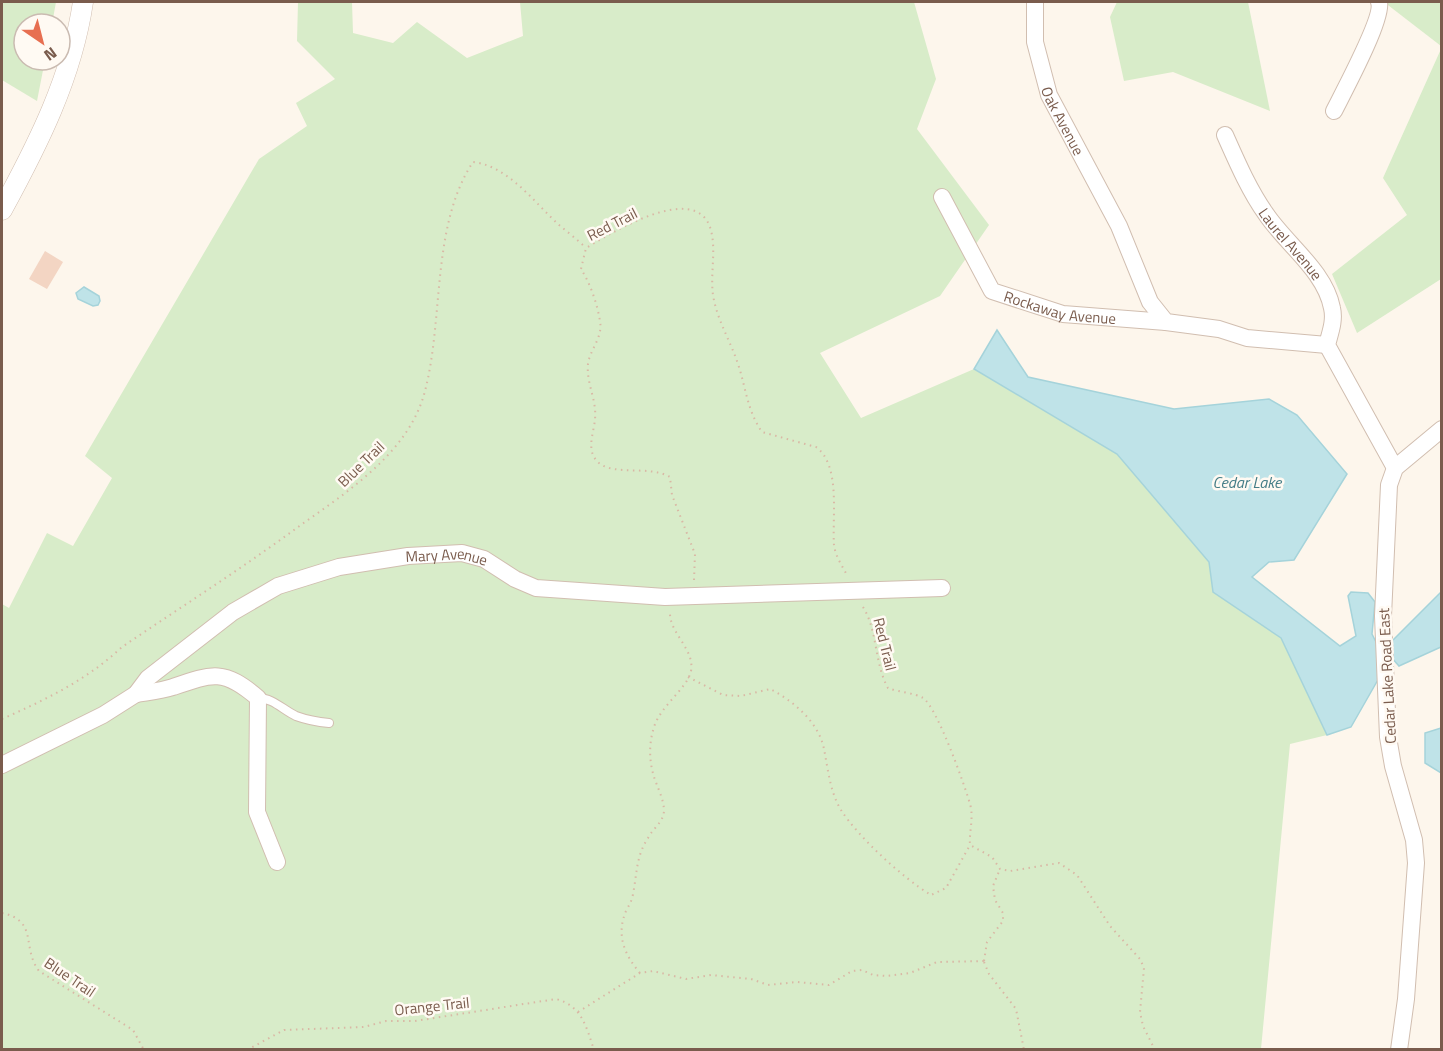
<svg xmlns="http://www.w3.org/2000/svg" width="1443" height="1051" viewBox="0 0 1443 1051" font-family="'Titillium Web',sans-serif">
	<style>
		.green { fill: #d8ecc9 }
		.water { fill: #bfe3e8; stroke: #a5d3da; stroke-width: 1.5 }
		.building { fill: #f3d5c3 }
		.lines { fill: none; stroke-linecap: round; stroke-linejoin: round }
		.service-casing { stroke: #d1beb0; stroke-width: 10 }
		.minor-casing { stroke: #d1beb0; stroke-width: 18 }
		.tertiary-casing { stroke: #d1beb0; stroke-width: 21 }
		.path { stroke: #d9b8a5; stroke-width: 2; stroke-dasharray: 1.5 4.5; stroke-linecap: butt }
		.service { stroke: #fff; stroke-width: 8 }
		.minor { stroke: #fff; stroke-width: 16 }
		.tertiary { stroke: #fff; stroke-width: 20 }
		.labels { text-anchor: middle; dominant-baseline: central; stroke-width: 5; stroke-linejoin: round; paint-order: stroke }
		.street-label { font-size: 15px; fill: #7a5c4d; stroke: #fffaf3 }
		.water-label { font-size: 16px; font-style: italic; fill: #437c86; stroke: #fffaf3 }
	</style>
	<rect width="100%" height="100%" fill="#fdf6ec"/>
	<g class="green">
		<polygon points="2,2 56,2 52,24 24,24 24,60 45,60 37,101 2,80"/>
		<polygon points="298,2 352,2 353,33 393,43 417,22 467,58 523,36 520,2 914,2 936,79 917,129 989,225 940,296 820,353 861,418 974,369 1117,454 1209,562 1213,592 1281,638 1327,735 1290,744 1261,1049 2,1049 2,604 9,608 47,533 73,546 112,478 85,456 259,159 307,126 296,103 335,79 297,41"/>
		<polygon points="1117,2 1248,2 1270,111 1173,72 1124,81 1110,17"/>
		<polygon points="1384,2 1441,2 1441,46"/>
		<polygon points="1441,49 1441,279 1357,333 1332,274 1407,215 1383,178"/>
	</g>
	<g class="water">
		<polygon points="84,287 99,296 100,301 98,305 93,306 78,299 76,293"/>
		<polygon points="997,330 1028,377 1174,409 1269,399 1297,415 1347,474 1294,560 1269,562 1252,577 1340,646 1356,636 1348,596 1351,592 1368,593 1375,602 1372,634 1377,644 1392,641 1441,592 1441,647 1399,666 1391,657 1351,727 1327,735 1281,638 1213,592 1209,562 1117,454 974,369"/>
		<polygon points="1441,728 1442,728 1441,773 1425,763 1425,733"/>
	</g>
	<polygon class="building" points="45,251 63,262 47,289 29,279"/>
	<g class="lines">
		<g class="service-casing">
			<path id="service" d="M258,698c15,0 25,12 38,18 11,4 21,6 33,7"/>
		</g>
		<g class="minor-casing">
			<g id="minor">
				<path id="s1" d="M1035,2v40l14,53 70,131 31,76 16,20 53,7 28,9 80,7"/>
				<path d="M1334,111c9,-18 50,-94 45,-109"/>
				<path id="s2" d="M1225,135c12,27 24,55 41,79 20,30 59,57 66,94 3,13 -2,25 -5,37l68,123"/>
				<path id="s3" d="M942,197l50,94 71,23 103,8"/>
				<path d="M136,694c12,-2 25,-3 37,-7 40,-14 51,-18 85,11l-1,114 20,50"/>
				<path id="s4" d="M2,765l101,-50 33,-21 12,-16 85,-66 45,-26 61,-19 69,-11 54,-3 22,6 31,20 21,9 129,9 277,-9"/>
				<polyline points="1399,1050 1406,999 1416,863 1414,840 1393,766 1388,737 1383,616 1389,485 1395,468 1442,429"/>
			</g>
		</g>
		<g class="tertiary-casing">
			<path id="tertiary" d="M2,210c36,-66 70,-133 81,-208"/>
		</g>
		<g class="path">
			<path d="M694,580l1,-26 -23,-59 -2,-18c-21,-12 -55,-1 -71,-14 -14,-12 -5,-30 -4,-44 2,-19 -9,-36 -7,-55 2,-15 15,-26 12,-43 -3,-18 -10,-38 -19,-52l5,-21c25,-15 108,-66 124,-21 7,21 0,46 3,68 4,25 17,45 25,69 8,24 9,46 24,68l54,15c25,18 16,70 18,98 1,10 8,21 13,30"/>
			<path d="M863,607c15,24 11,56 25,81 10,4 27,5 35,10 14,9 42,88 47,106 4,14 -1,27 0,41l22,12 8,12 10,2 49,-8 18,12 33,51 30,33 4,9 -4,44 3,14 12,24"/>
			<path d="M688,677l35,18 18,1 29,-7c22,11 49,33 54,60 4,20 6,43 17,61 18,28 62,68 90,85l15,-7 24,-43"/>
			<path d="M2,719c43,-19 85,-39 120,-72 59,-40 119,-78 176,-120 49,-35 111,-74 127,-136 19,-73 6,-165 48,-229 35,4 60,39 85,62 9,8 19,15 28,24"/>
			<path d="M2,913c37,8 19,34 37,58l94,59 11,20"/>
			<polyline points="984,961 987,942 1003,921 1003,913 995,900 993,886 1000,869"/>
			<polyline points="984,962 989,974 1016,1009 1024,1050"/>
			<path d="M640,973c-16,-19 -24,-38 -14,-62 3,-6 6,-10 7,-17 4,-20 3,-38 15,-56 5,-10 15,-15 16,-27 0,-9 -4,-18 -7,-26 -8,-19 -9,-39 -3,-58 7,-22 33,-38 37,-56 4,-22 -22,-38 -21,-59"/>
			<polyline points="578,1012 640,973 653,971 686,979 711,975 751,979 768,985 797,982 829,985 852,971 862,970 873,975 886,976 910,973 937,962 984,961"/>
			<path d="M247,1050l37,-20 80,-3 22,-6h29l141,-22c26,7 30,27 38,51"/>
		</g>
		<use href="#service" class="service"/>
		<use href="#minor" class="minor"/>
		<use href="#tertiary" class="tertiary"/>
	</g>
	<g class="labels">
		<g class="street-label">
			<text stroke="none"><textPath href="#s1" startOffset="124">Oak Avenue</textPath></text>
			<text transform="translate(612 224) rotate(-27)">Red Trail</text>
			<text stroke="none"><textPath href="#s2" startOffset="128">Laurel Avenue</textPath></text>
			<text stroke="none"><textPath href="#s3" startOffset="177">Rockaway Avenue</textPath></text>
			<text transform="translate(361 464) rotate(-44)">Blue Trail</text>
			<text stroke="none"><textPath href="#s4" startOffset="504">Mary Avenue</textPath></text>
			<text transform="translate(885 644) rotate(76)">Red Trail</text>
			<text transform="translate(1387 676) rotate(-93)">Cedar Lake Road East</text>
			<text transform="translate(70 977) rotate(34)">Blue Trail</text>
			<text transform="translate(432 1006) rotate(-6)">Orange Trail</text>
		</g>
		<g class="water-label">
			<text x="1247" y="482">Cedar Lake</text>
		</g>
	</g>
	<rect width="1443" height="1051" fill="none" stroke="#7a5c4d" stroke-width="6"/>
	<g transform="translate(42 42) rotate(145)"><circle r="28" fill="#fffaf3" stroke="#cabbb1" stroke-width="1.5"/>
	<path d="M0-4.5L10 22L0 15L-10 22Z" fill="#e76f51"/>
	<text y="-9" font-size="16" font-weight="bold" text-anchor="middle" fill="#7a5c4d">N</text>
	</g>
</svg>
